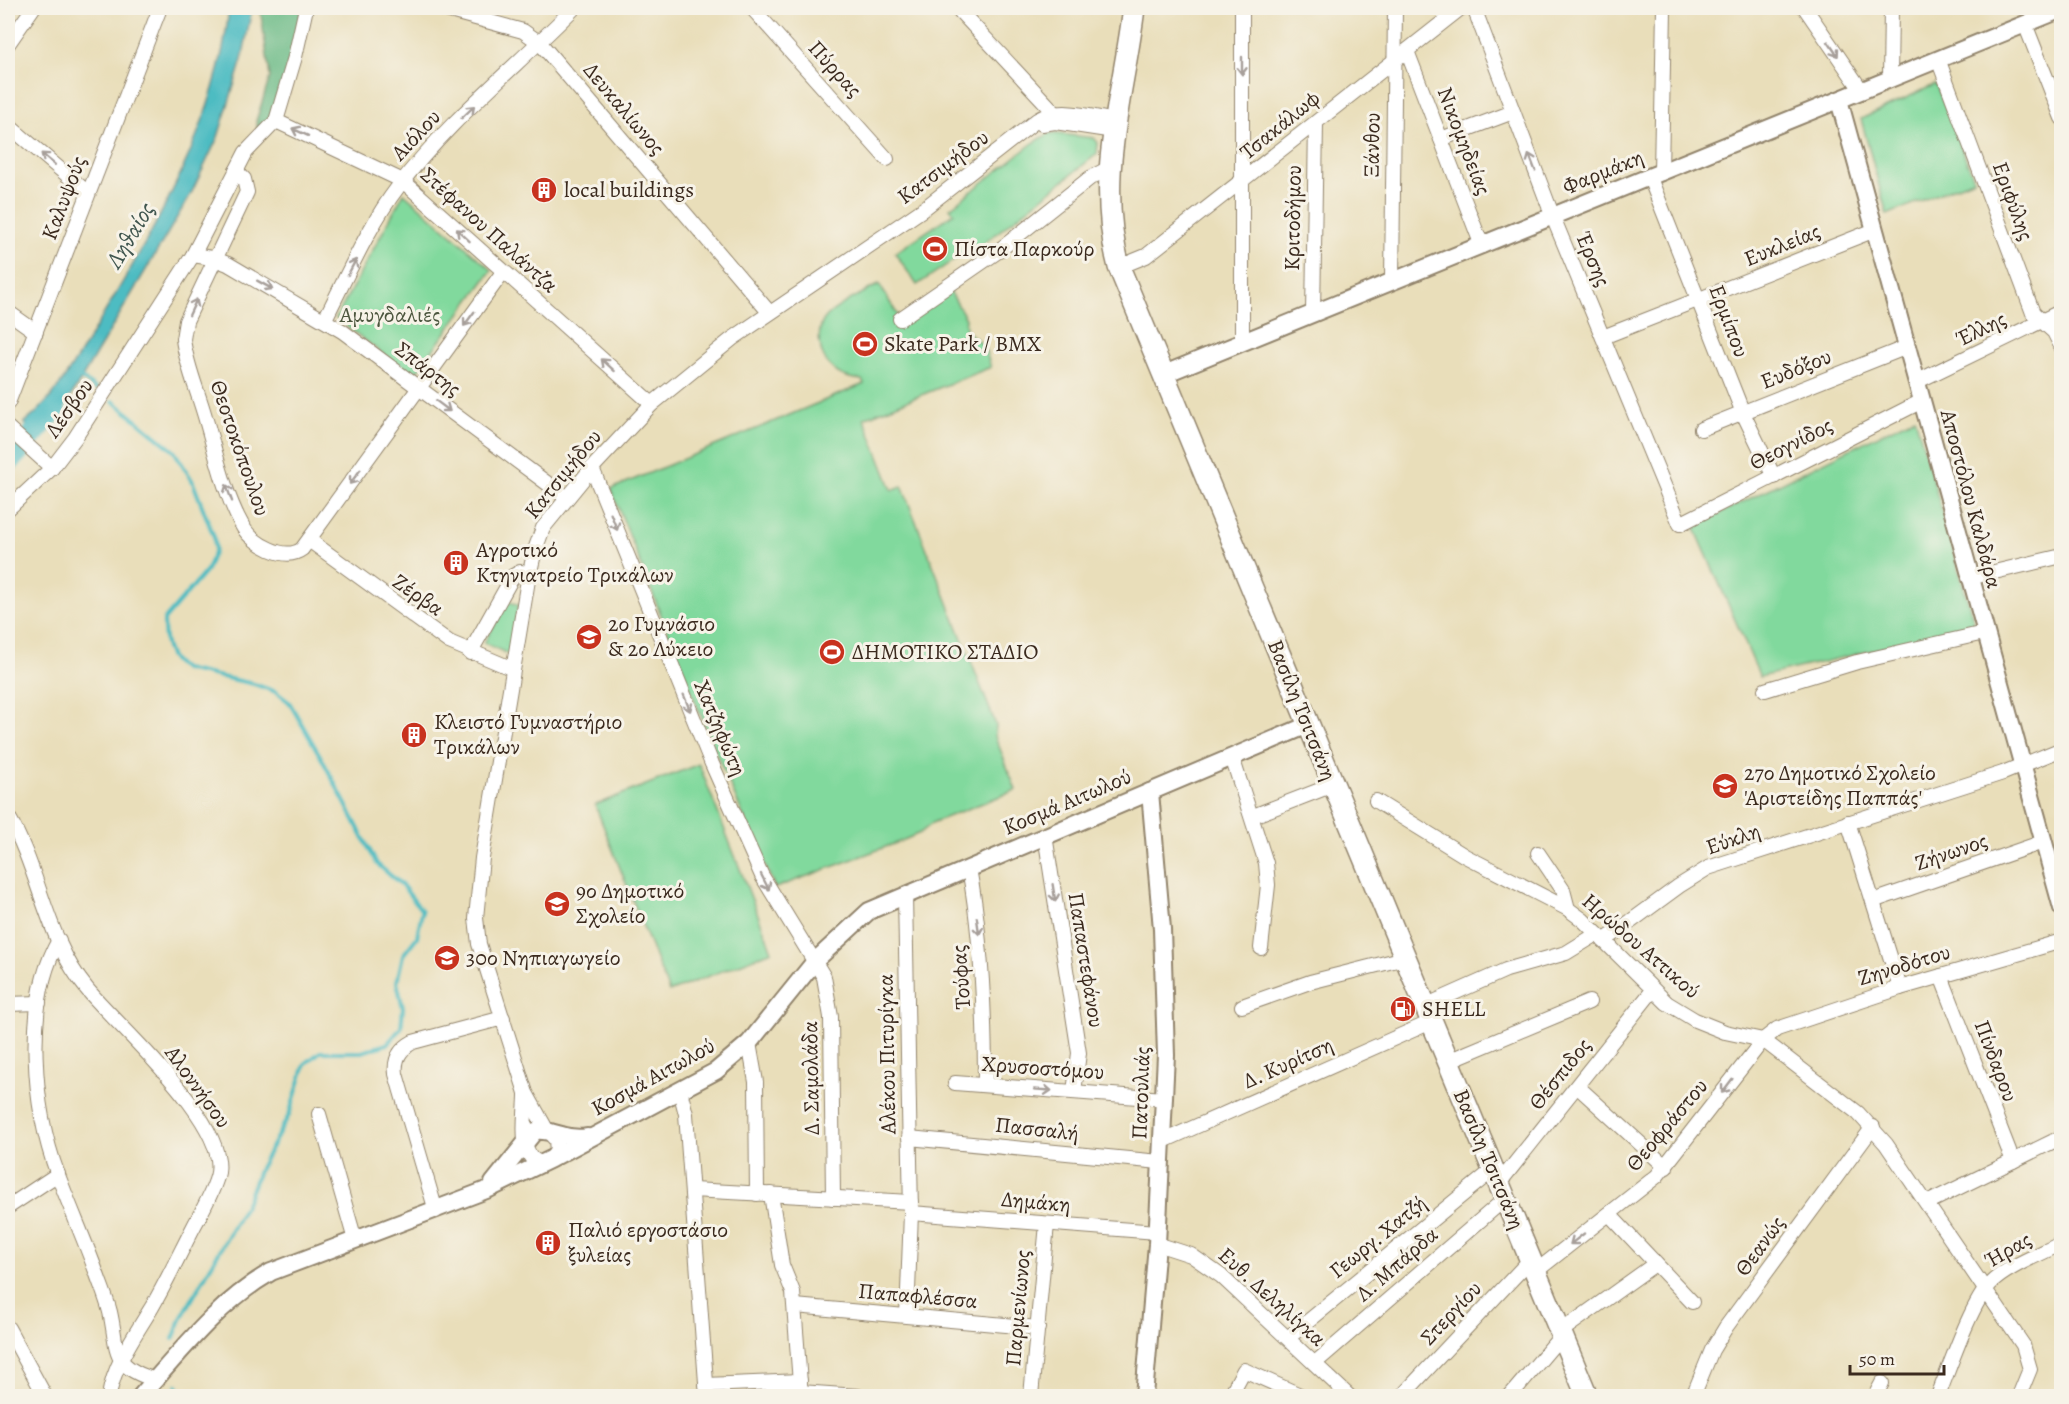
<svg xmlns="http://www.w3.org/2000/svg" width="2069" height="1404" viewBox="0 0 2069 1404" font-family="Alegreya,serif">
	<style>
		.green { fill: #81d99d; stroke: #5e825e; stroke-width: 1.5 }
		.forest { fill: #68b984; stroke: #527251; stroke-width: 1.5 }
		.water { fill: #4dbcc2; stroke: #447370; stroke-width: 1.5 }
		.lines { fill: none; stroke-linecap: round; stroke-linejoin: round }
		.stream { stroke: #4dbcc2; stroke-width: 4 }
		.river { stroke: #4dbcc2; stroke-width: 22 }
		.minor-casing { stroke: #92846c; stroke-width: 16 }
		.tertiary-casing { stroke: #92846c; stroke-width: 20 }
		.primary-casing { stroke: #92846c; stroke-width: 24 }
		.minor { stroke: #fff; stroke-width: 14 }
		.tertiary { stroke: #fff; stroke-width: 16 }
		.primary { stroke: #fff; stroke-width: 21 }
		.oneway { stroke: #a79f9a }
		.labels { text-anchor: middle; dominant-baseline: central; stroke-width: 6; stroke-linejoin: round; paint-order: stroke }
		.street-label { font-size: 22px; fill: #3b2a1e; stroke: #f7f3e8 }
		.poi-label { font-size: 22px; fill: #3b2a1e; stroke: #f7f3e8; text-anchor: start }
		.park-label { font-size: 22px; fill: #4c563e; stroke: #f7f3e8 }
		.water-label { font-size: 24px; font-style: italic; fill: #40564f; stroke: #f7f3e8 }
	</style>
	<rect width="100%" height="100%" fill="#f7f3e8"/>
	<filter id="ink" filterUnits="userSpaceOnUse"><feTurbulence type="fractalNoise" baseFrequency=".0167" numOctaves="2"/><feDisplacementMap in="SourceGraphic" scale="12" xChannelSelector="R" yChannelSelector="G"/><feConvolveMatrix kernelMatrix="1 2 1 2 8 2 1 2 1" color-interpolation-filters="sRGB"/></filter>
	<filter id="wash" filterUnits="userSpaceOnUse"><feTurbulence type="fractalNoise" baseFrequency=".008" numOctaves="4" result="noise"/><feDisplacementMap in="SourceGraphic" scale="24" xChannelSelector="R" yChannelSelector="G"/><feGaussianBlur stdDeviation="1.35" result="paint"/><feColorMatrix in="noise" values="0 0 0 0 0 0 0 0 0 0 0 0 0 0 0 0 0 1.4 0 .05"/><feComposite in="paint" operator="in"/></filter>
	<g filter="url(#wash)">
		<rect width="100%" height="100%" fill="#e9deba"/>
		<g class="green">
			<polygon points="1936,84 1974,179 1887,215 1861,119"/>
			<polygon points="1050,133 1094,138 1098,143 1097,154 978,248 976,245 917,285 895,253 954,213 950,208 1033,143"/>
			<polygon points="404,193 492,270 413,377 336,318"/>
			<path d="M879,284l21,35 47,-33 19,33c-3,15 6,15 15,24 5,5 7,17 10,24l-127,51 28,72 10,-4 94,239 -1,11 21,54 -82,32 -14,11 -21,9 -124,46 -62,-142 -102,-257 253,-105 -2,-4c-10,-1 -23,-4 -30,-12 -13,-11 -18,-39 -5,-52 13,-13 36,-22 52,-32z"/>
			<polygon points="1915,417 1975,626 1760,677 1694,526"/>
			<polygon points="508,601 518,605 510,655 484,643"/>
			<polygon points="699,764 772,951 669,992 595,805"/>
		</g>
		<polygon class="forest" points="260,8 303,8 278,108 261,129 258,129 256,121 270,77"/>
		<path class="water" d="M229,8h23l-10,52 -24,77 -27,57 -127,214 -22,29 -18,-14c29,-21 47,-56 66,-86 60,-100 128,-211 139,-329z"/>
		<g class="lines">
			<g class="stream">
				<polyline points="79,376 96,389"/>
				<path d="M113,401l61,50 18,29 22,57 1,13 -8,20 -43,50c0,19 1,39 20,49l70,15 22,8 13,10 33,57 55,105 25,21 20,26 -5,26 -14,18 -6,27 6,26 -2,20 -14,16 -25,8h-42l-15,12 -16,51 -29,53 -15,38 -63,111 -9,22"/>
				<polyline points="177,1385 180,1396"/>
			</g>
			<polyline class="river" points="8,463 55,409"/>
		</g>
	</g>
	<g filter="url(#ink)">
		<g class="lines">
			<g class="minor-casing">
				<g id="minor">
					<polyline points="439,8 523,31 540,43 769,312"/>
					<polyline points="752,8 887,159"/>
					<polyline points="957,8 1055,113"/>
					<polyline points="1474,8 1553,217 1680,524 1922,401"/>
					<polyline points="1805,8 1862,91"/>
					<polyline points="2025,24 2062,118"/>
					<polyline points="8,44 33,8"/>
					<polyline points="1407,51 1482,246"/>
					<polyline points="1938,59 2033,313 2054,332 2062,348"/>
					<polyline points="1890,79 1891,8"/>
					<polyline points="276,121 403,181 652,404"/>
					<polyline points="1042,124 1055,122 1114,131"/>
					<polyline points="8,125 88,193"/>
					<polyline points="1441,139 1513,112"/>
					<path d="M236,171l8,8 3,13 -61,129 -3,18c3,24 13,48 20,71 12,38 20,82 40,117 10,17 42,35 59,22l201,-277"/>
					<polyline points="1661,173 1664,8"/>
					<polyline points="1650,178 1743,413 1774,477"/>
					<polyline points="193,255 212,258 228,264 342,331 567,498"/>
					<polyline points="1119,267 1146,256 1461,8"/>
					<polyline points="1392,282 1395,8"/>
					<polyline points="8,312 36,332"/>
					<polyline points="1313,314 1316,123"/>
					<path d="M325,319c22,-43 44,-94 73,-132 50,-66 118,-120 176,-179"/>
					<polyline points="900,319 997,252 1090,178 1109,168"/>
					<polyline points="1603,337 1875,230"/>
					<polyline points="1242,343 1242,8"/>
					<polyline points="1916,382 2062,311"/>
					<polyline points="8,403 160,8"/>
					<polyline points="8,428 52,468"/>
					<polyline points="1701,429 1907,347"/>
					<polyline points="592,468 712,764 762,876 824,977 831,1017 833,1198"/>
					<polyline points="8,509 52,468 75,438 193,255 246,152 276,121 295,57 306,8"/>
					<polyline points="309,540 449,642 513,669"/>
					<polyline points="1969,578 2062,556"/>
					<polyline points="470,653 513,576 520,572 530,573"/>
					<polyline points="1765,690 1857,662 1984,633"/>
					<polyline points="1232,757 1266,863 1268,885 1261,948"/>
					<polyline points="1376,801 1465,856 1568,909 1583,920 1667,1003 1695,1020 1725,1032 1763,1040 1858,1113 1886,1144 2023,1345 2030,1369 2019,1396"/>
					<path d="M8,816c32,54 38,124 79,173 31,38 146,136 130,188 -5,17 -15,34 -23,49 -14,27 -27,55 -42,81 -17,28 -38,57 -43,89"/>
					<polyline points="1253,816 1333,785"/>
					<polyline points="1848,822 1900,988"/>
					<polyline points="1045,835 1079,1053 1074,1092"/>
					<polyline points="1538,853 1563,890 1568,909"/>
					<path d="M969,868c13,72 16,144 16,217"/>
					<polyline points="905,895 911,1213 907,1316"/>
					<polyline points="1873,901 2043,842"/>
					<path d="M59,940c-36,63 -26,169 -1,235 13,35 28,68 40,102 4,11 9,23 12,35 9,39 -1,54 46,68"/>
					<polyline points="1604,941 1679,886 1708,868 2003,773 2062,749"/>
					<polyline points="1941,976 2013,1161"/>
					<polyline points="8,1004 39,1003"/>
					<polyline points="1242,1006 1310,982 1405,958"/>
					<polyline points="1425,1006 1506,970 1566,953 1597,934"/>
					<polyline points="749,1043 756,1082 757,1194"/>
					<polyline points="1448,1061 1589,1002"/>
					<polyline points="955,1083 1164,1099"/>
					<polyline points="1578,1087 1666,1167"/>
					<polyline points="680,1091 686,1114 707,1396"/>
					<path d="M526,1095c0,20 -9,63 15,68"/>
					<polyline points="319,1114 355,1240"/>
					<polyline points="909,1138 1160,1162"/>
					<polyline points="1161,1142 1431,1022"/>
					<path d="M551,1159l6,-8 -1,-11 -10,-11 -20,-36 -47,-149 -3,-26 6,-60 46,-278 7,-30 8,-22 49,-60 60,-64 80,-65 190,-129 115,-90c23,-14 54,-3 79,1"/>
					<polyline points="1500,1182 1653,990"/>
					<polyline points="692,1190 911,1202"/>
					<polyline points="771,1194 782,1265 793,1292 801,1396"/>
					<polyline points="1927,1203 2062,1137"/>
					<polyline points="8,1207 58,1174"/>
					<path d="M436,1211l-40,-137c-2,-15 4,-25 17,-32l90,-24"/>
					<polyline points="911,1213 1157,1232"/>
					<polyline points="1609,1214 1692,1302"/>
					<polyline points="1157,1244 1191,1255 1221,1276 1349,1396"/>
					<polyline points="1535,1272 1657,1176 1763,1040 1777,1029 1900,988 2062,941"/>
					<polyline points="795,1306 1038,1328"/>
					<polyline points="8,1328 45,1396"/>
					<polyline points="1560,1332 1655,1264"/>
					<polyline points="1289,1337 1494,1169"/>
					<polyline points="1315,1363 1506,1198"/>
					<polyline points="706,1385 800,1381"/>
					<polyline points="800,1392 858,1396"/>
					<polyline points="1031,1396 1047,1224"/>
					<polyline points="1230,1396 1244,1370 1302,1396"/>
					<polyline points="1402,1396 1530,1260"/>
					<polyline points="1510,1396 1561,1336"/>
					<polyline points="1693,1396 1712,1350 1726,1327 1873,1127"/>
					<polyline points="1875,1396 1882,1383"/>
					<path d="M1938,1396c11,-27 33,-93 52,-112 16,-17 51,-30 72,-41"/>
				</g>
			</g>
			<g class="tertiary-casing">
				<g id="tertiary">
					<polyline points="1839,100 2062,908"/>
					<polyline points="1162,375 2062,9"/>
					<path d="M493,1183l42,-52c16,-3 31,10 52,6"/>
					<path d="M141,1396c39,-44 78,-94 130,-124l218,-83 62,-30 165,-88 33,-28 67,-83 53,-49 439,-186"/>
					<polyline points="1144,1396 1157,1244 1166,1055 1162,929 1150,792"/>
				</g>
			</g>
			<g class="primary-casing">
				<path id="primary" d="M1134,8c-11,90 -39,167 -15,259l468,1129"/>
			</g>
			<use href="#minor" class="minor"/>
			<use href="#tertiary" class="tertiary"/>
			<use href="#primary" class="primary"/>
		</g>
		<defs><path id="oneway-shaft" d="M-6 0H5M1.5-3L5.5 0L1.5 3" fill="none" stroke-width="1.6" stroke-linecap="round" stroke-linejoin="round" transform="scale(1.5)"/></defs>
		<g class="oneway">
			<use href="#oneway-shaft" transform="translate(1833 49) rotate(56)"/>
			<use href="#oneway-shaft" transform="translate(1242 66) rotate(90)"/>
			<use href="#oneway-shaft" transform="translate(468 112) rotate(-44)"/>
			<use href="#oneway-shaft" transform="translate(300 132) rotate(-155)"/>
			<use href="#oneway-shaft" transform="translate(48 159) rotate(-140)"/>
			<use href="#oneway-shaft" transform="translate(1532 162) rotate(-111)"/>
			<use href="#oneway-shaft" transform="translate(463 235) rotate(-137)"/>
			<use href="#oneway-shaft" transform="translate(352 267) rotate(-62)"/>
			<use href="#oneway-shaft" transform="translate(265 285) rotate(29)"/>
			<use href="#oneway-shaft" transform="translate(193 307) rotate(-65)"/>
			<use href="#oneway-shaft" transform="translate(469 319) rotate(126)"/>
			<use href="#oneway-shaft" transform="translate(608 365) rotate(-138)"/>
			<use href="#oneway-shaft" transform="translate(443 406) rotate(37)"/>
			<use href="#oneway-shaft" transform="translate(355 477) rotate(127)"/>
			<use href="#oneway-shaft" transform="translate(229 493) rotate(-110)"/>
			<use href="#oneway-shaft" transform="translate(614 522) rotate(68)"/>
			<use href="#oneway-shaft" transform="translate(687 703) rotate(68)"/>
			<use href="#oneway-shaft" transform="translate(765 882) rotate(63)"/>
			<use href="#oneway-shaft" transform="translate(1054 893) rotate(81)"/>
			<use href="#oneway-shaft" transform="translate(978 926) rotate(82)"/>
			<use href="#oneway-shaft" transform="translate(1727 1086) rotate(127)"/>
			<use href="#oneway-shaft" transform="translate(1043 1090) rotate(4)"/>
			<use href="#oneway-shaft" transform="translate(1577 1239) rotate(142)"/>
		</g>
	</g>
	<defs>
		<g id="building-disc" transform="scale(1.35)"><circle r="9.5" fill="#c8321e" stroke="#f7f3e8"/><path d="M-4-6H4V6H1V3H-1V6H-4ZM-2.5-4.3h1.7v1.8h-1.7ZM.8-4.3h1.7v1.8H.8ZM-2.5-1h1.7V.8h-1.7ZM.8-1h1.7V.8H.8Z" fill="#fff"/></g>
		<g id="stadium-disc" transform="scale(1.35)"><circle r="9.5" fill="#c8321e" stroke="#f7f3e8"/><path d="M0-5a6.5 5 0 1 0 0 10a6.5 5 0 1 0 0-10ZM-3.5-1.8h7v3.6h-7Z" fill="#fff"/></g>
		<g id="school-disc" transform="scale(1.35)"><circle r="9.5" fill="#c8321e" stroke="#f7f3e8"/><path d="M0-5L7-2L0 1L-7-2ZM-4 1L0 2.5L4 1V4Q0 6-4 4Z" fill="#fff"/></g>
		<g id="fuel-disc" transform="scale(1.35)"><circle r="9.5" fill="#c8321e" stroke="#f7f3e8"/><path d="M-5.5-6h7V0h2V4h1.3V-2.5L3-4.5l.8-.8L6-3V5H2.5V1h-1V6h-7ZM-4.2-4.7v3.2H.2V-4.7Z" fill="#fff"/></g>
	</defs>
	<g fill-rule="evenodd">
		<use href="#building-disc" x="544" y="190"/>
		<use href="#stadium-disc" x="935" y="249"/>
		<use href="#stadium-disc" x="865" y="344"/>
		<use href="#building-disc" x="456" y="563"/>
		<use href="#school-disc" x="589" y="637"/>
		<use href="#stadium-disc" x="832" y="652"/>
		<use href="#building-disc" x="414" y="735"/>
		<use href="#school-disc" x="1725" y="786"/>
		<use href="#school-disc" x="557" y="904"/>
		<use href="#school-disc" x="447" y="958"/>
		<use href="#fuel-disc" x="1403" y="1009"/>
		<use href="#building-disc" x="548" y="1243"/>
	</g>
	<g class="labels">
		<g class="street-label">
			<text transform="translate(835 69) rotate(48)">Πύρρας</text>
			<text transform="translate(624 109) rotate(50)">Δευκαλίωνος</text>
			<text transform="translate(1280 125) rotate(-39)">Τσακάλωφ</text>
			<text transform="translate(416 135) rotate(-47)">Αιόλου</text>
			<text transform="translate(1464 141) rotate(69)">Νικομηδείας</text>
			<text transform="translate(1372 145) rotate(-89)">Ξάνθου</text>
			<text transform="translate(943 167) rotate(-37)">Κατσιμήδου</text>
			<text transform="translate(1603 172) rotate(-22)">Φαρμάκη</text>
			<text transform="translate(64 198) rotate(-69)">Καλυψούς</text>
			<text transform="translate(2013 201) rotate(70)">Εριφύλης</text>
			<text transform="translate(1293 218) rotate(-89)">Κριτοδήμου</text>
			<text transform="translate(489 230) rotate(42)">Στέφανου Παλάντζα</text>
			<text transform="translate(1782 245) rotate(-22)">Ευκλείας</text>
			<text transform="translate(1593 259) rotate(67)">Έρσης</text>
			<text transform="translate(1729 321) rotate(69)">Ερμίπου</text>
			<text transform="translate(1981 329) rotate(-26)">Έλλης</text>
			<text transform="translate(428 369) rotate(37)">Σπάρτης</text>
			<text transform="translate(1796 369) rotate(-22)">Ευδόξου</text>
			<text transform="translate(69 408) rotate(-55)">Λέσβου</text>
			<text transform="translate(1791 444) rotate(-27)">Θεογνίδος</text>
			<text transform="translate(240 448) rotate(71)">Θεοτοκόπουλου</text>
			<text transform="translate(563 474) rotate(-51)">Κατσιμήδου</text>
			<text transform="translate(1971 499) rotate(75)">Αποστόλου Καλδάρα</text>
			<text transform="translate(418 595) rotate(35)">Ζέρβα</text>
			<text transform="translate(1302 710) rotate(68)">Βασίλη Τσιτσάνη</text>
			<text transform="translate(720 728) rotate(67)">Χατζηφώτη</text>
			<text transform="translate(1067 802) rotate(-23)">Κοσμά Αιτωλού</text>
			<text transform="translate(1733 839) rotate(-19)">Εύκλη</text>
			<text transform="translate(1951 852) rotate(-19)">Ζήνωνος</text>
			<text transform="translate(1641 946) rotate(41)">Ηρώδου Αττικού</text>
			<text transform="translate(1086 960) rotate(81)">Παπαστεφάνου</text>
			<text transform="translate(1904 965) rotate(-17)">Ζηνοδότου</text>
			<text transform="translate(961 977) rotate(-94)">Τούφας</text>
			<text transform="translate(887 1054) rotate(-91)">Αλέκου Πιτυρίγκα</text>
			<text transform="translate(1996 1061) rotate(69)">Πίνδαρου</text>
			<text transform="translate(1288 1063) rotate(-24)">Δ. Κυρίτση</text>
			<text transform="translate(1043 1068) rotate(4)">Χρυσοστόμου</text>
			<text transform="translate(1560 1074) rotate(-51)">Θέσπιδος</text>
			<text transform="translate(653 1077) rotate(-29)">Κοσμά Αιτωλού</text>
			<text transform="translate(811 1078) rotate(-91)">Δ. Σαμολάδα</text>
			<text transform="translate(198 1087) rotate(54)">Αλοννήσου</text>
			<text transform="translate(1141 1093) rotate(-88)">Πατουλιάς</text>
			<text transform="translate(1667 1125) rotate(-50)">Θεοφράστου</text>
			<text transform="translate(1037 1129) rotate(6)">Πασσαλή</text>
			<text transform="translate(1489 1159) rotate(67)">Βασίλη Τσιτσάνη</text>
			<text transform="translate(1036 1202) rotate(5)">Δημάκη</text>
			<text transform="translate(1378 1237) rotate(-39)">Γεωργ. Χατζή</text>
			<text transform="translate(1760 1246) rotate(-54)">Θεανώς</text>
			<text transform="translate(2008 1250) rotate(-30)">Ήρας</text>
			<text transform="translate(1397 1264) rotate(-41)">Λ. Μπάρδα</text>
			<text transform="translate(918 1296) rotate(5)">Παπαφλέσσα</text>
			<text transform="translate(1272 1297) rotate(42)">Ευθ. Δεληλίγκα</text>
			<text transform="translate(1018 1308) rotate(-85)">Παρμενίωνος</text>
			<text transform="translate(1451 1313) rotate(-47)">Στεργίου</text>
		</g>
		<g class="poi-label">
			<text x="564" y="190">local buildings</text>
			<text x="954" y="249">Πίστα Παρκούρ</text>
			<text x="884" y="344">Skate Park / BMX</text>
			<text x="476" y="550">Αγροτικό<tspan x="476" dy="25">Κτηνιατρείο Τρικάλων</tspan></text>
			<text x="608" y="624">2ο Γυμνάσιο<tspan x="608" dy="25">&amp; 2ο Λύκειο</tspan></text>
			<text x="852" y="652">ΔΗΜΟΤΙΚΟ ΣΤΑΔΙΟ</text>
			<text x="434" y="722">Κλειστό Γυμναστήριο<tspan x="434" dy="25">Τρικάλων</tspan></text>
			<text x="1744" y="773">27ο Δημοτικό Σχολείο<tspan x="1744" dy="25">'Αριστείδης Παππάς'</tspan></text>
			<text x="576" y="891">9ο Δημοτικό<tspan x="576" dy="25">Σχολείο</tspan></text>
			<text x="466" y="958">30ο Νηπιαγωγείο</text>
			<text x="1422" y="1009">SHELL</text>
			<text x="568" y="1230">Παλιό εργοστάσιο<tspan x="568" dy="25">ξυλείας</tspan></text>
		</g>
		<g class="park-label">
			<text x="390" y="315">Αμυγδαλιές</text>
		</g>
		<g class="water-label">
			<text transform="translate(130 235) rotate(-59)">Ληθαίος</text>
		</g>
	</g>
	<rect width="2069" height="1404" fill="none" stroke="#f7f3e8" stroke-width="30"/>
	<path d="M1850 1365v9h94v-9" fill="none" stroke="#3b2a1e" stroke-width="3"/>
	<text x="1859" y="1365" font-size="18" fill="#3b2a1e" stroke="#f7f3e8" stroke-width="4.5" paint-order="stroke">50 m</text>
</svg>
